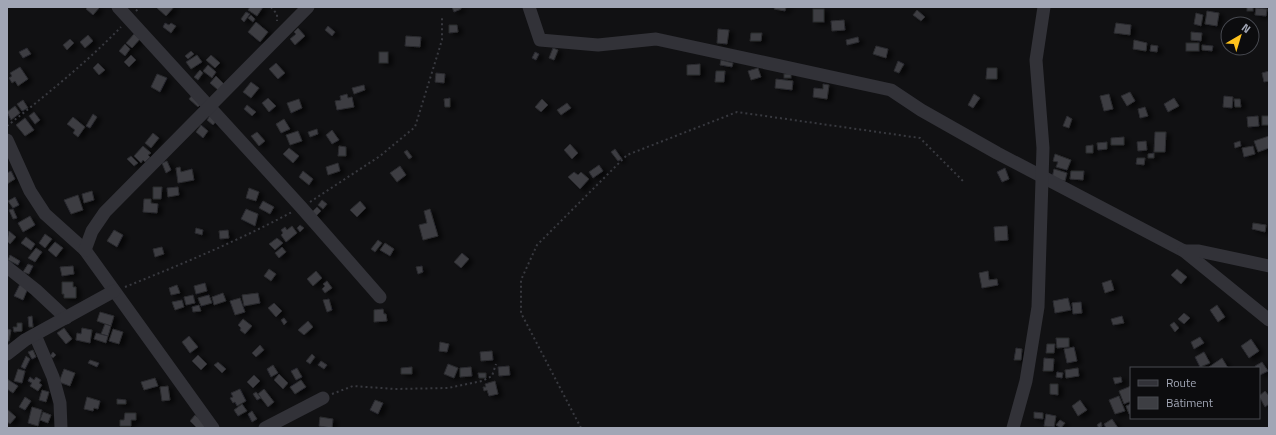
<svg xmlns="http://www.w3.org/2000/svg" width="1276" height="435" viewBox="0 0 1276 435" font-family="'Titillium Web',sans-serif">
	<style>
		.building { fill: #3d3e43; stroke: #2b2b2f; filter: url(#shadow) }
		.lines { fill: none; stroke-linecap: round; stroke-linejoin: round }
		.path { stroke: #38393f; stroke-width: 2; stroke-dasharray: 2 3; stroke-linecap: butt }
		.minor { stroke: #323238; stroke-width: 13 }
	</style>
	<defs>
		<filter id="shadow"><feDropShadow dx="4.5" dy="2.5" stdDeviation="2" flood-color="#0009"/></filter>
	</defs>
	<rect width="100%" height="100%" fill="#111113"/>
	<g class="building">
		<polygon points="88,7 98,7 99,8 93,15 86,9"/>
		<polygon points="159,7 174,7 166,16 157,8"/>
		<polygon points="250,7 263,7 257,16 248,10"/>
		<polygon points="452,7 461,7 461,9 454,12"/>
		<polygon points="775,7 790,7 786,7 785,11 774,9"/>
		<rect x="1247" y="7" width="6" height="4"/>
		<polygon points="1256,8 1267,9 1266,16 1255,15"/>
		<rect x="813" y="9" width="11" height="13"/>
		<polygon points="917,10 925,17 921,21 913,15"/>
		<polygon points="1207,11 1219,13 1217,26 1205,24"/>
		<polygon points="246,12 250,14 244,22 241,19"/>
		<polygon points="1196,13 1203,15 1201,26 1194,24"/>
		<polygon points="251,15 255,19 253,22 248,18"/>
		<polygon points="844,20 845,30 832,31 831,21"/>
		<polygon points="256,22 268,32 260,42 248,32"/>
		<polygon points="165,23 169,25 171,23 176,26 171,33 163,27"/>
		<polygon points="1116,23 1131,25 1130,35 1114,33"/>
		<polygon points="449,25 457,25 458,32 449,33"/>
		<polygon points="328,26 335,32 332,36 325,30"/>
		<polygon points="298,28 305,36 295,45 290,39 296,34 294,32"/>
		<polygon points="718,29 729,30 727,44 717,43"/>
		<polygon points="1191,32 1202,33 1201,41 1191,40"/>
		<polygon points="751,33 762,33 761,41 750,41"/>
		<polygon points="134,34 140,39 132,48 126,43"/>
		<polygon points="88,35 93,41 85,48 80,42"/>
		<polygon points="406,36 421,37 420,47 405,46"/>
		<polygon points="858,37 859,42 847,45 846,40"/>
		<polygon points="70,39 74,43 67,50 63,45"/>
		<polygon points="1134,40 1147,43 1146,51 1133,49"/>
		<rect x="1186" y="43" width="13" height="8"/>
		<polygon points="125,44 130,49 125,56 119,51"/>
		<polygon points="1151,45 1158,46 1157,52 1150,51"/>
		<polygon points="1202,45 1213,46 1212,51 1202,50"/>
		<polygon points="876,46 888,49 886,58 873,54"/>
		<polygon points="27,48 31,54 23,58 19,52"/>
		<polygon points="553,48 558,50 554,60 549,58"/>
		<polygon points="191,51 194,54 188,59 185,56"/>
		<rect x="379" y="52" width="9" height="11"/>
		<polygon points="535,52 539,54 536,60 532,58"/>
		<polygon points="131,55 136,60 129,67 124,62"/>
		<polygon points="197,55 202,62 191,69 186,62"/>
		<polygon points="211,55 220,63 215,68 206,60"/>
		<polygon points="721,60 733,63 732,67 720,65"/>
		<polygon points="898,61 904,64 899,73 894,71"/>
		<polygon points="98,63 105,70 99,75 93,68"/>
		<polygon points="276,63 285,73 278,79 269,69"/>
		<polygon points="700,64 700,75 687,75 687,65"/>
		<polygon points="208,65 216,72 212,78 203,71"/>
		<polygon points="20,67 28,79 18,86 15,81 12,83 9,78 12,76 10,73"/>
		<polygon points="758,68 761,77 751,80 748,71"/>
		<polygon points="987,68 997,68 997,79 986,79"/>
		<polygon points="200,70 203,73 198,80 194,77"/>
		<polygon points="716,71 725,71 724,82 715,82"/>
		<polygon points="1269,71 1269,81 1264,82 1262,73"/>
		<polygon points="436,73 445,74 444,83 435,82"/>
		<polygon points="157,74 167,78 160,92 151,87"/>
		<rect x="784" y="74" width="7" height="4"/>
		<polygon points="216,76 224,84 218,90 210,83"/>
		<polygon points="776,79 793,81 792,90 775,88"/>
		<polygon points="251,82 259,88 251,98 243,92"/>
		<polygon points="823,84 829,85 827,99 813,97 814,88 823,89"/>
		<polygon points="364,85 365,90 354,94 352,88"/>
		<polygon points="1130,92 1135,101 1127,106 1121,96"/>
		<polygon points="193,94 202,103 198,107 189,99"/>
		<polygon points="347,94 348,98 352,97 354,107 337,110 335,101 341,100 340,96"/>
		<polygon points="974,94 980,98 973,108 968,105"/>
		<polygon points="1109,94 1113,109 1104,111 1100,96"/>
		<polygon points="1224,96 1233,97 1232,108 1223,107"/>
		<polygon points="268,98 276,106 269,112 262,103"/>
		<polygon points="450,98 450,107 445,107 444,99"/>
		<polygon points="1174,98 1179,106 1168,112 1164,104"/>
		<polygon points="299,99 302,108 291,113 287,103"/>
		<polygon points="542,99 548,105 541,112 535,107"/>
		<polygon points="1234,99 1240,99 1241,107 1235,107"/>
		<polygon points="23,100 28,108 22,111 17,104"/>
		<polygon points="567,103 571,108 561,115 557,110"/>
		<polygon points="247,105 256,112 252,116 244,109"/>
		<polygon points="15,106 20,113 11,120 7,112"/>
		<polygon points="1145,107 1148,116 1140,118 1138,109"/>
		<polygon points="34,112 40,120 35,124 29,116"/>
		<polygon points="93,114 97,117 90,128 86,126"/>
		<polygon points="211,114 218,119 213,125 207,120"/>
		<polygon points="1067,116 1072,119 1069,128 1063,126"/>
		<polygon points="1258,116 1259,126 1248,127 1247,117"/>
		<rect x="1262" y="116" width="7" height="9"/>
		<polygon points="73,117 85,127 78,137 73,133 75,130 67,124"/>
		<polygon points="25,118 34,130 25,136 16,125"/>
		<polygon points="284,119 290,129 281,133 276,124"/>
		<polygon points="201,125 208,131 203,138 196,132"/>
		<polygon points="317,129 318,134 310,137 308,132"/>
		<polygon points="332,130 339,140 332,144 326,135"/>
		<polygon points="298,131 302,141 290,145 286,135"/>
		<polygon points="257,132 265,141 259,146 251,136"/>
		<polygon points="1155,132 1166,132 1165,152 1154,152"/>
		<polygon points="153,133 159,138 151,148 145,143"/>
		<polygon points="1269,136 1269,148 1258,152 1254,141"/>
		<polygon points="1124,137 1124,145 1111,145 1111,138"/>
		<polygon points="1146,141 1147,150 1138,151 1137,142"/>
		<polygon points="1240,141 1241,146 1235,148 1234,143"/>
		<polygon points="1107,142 1107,149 1098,150 1097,143"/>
		<polygon points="570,144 578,153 572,159 564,150"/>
		<polygon points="1093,145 1093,153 1086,153 1086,146"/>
		<polygon points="143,146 151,153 148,155 150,157 145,162 143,160 141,163 134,156"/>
		<polygon points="339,146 346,147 346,156 338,156"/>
		<polygon points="1253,146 1255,154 1244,157 1242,148"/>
		<polygon points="289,148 299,156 293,163 283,154"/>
		<polygon points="615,149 622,159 618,161 611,152"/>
		<polygon points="407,150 412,157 409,159 404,152"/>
		<polygon points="1154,153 1154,158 1148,158 1148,154"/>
		<polygon points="1055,154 1071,160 1067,170 1056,167 1058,162 1053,161"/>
		<polygon points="131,156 138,163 134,166 127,159"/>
		<polygon points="1137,158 1145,158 1144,165 1136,164"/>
		<polygon points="167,161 171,170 166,173 162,163"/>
		<polygon points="338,163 340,171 328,175 326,167"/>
		<polygon points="599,165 603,171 593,178 589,172"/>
		<polygon points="400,166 406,175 397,182 390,173"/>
		<polygon points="180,167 181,172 192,169 194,180 178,183 176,168"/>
		<polygon points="1005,168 1009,179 1002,182 997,172"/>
		<polygon points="1054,169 1067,173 1065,181 1052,178"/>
		<polygon points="11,171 15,179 7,184 7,173"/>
		<polygon points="303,171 313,179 309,185 299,177"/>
		<polygon points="1071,171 1084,171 1083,180 1070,179"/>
		<polygon points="574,172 578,175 581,172 589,179 580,189 568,177"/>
		<polygon points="153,187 162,187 161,199 153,199"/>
		<polygon points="178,187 179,195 168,197 167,188"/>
		<polygon points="249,188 259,192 256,201 246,198"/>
		<polygon points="92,191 94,200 84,203 82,194"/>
		<polygon points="78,195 83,210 71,214 64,200"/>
		<polygon points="15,197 19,205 13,208 8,201"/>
		<polygon points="144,199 151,199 151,203 158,204 157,213 143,212"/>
		<polygon points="322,200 327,204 323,209 318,205"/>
		<polygon points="263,201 274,207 270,214 259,208"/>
		<polygon points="360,201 366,208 357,217 350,210"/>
		<polygon points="317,207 321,211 314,218 310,214"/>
		<polygon points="13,209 17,218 13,219 9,210"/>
		<polygon points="246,209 258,214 255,226 241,219"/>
		<polygon points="430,209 438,236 423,240 419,225 427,223 424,211"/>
		<polygon points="30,216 35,225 23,232 18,223"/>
		<polygon points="1253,223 1266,225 1265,232 1252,229"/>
		<polygon points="300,225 304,228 300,232 297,228"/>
		<polygon points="292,226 297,233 286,242 281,235 283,233 281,230 285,227 287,230"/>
		<polygon points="1007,226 1008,240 995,241 994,227"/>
		<polygon points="196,228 203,230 202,235 195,233"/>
		<polygon points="114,230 123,235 117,247 107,241"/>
		<polygon points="228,230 229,238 220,239 219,231"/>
		<polygon points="9,231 16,237 10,244 7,241"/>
		<polygon points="45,234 52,239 45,248 39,243"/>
		<polygon points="26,237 35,244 31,250 21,243"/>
		<polygon points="277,238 283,243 275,250 269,244"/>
		<polygon points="378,240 382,243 375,252 371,249"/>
		<polygon points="55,242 63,248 56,257 48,250"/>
		<polygon points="385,243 394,249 390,256 380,250"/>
		<polygon points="162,247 164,254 155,257 153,249"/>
		<polygon points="282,247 286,252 279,258 275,253"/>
		<polygon points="36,248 42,252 35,262 28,258"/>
		<polygon points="462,253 469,259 461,268 454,262"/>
		<polygon points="10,255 20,261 18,265 8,260"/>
		<polygon points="28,264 33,266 29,274 23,272"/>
		<polygon points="73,266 74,274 62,276 60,267"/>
		<polygon points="422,266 423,272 418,274 416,267"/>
		<polygon points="269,269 276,274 271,281 264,276"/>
		<polygon points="1177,269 1187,277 1181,284 1171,275"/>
		<polygon points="316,271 322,278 313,286 307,279"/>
		<polygon points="988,271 989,280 997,279 998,285 982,288 979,273"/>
		<polygon points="1111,280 1114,290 1105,293 1102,283"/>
		<polygon points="327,281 332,288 325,293 322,289 325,286 323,284"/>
		<polygon points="62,282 73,282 73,287 76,287 76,298 64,298 64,294 62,294"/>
		<polygon points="205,283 207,291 196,294 194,286"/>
		<polygon points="20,284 28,288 23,300 14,296"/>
		<polygon points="177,285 180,293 171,295 169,288"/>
		<polygon points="223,293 226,301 214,305 212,297"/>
		<polygon points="258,293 260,303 244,306 242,295"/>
		<polygon points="193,295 195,303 186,305 184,297"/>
		<polygon points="209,295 212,303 201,306 198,298"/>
		<polygon points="240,298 245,312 235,315 230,301"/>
		<polygon points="1068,298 1071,310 1055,313 1053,301"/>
		<polygon points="329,299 332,310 327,312 323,300"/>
		<polygon points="182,300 184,307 175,310 172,302"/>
		<polygon points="1081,302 1082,313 1073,314 1072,303"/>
		<polygon points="274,303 282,311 276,317 268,308"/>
		<polygon points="199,305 201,311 193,312 192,307"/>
		<polygon points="1217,305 1225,317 1218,322 1210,310"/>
		<polygon points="383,309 384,314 386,314 387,321 374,322 374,310"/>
		<polygon points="100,312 114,316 111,326 97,321"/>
		<polygon points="1184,313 1190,318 1184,324 1178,319"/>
		<polygon points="32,316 33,327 29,327 28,317"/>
		<polygon points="1122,316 1124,323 1113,325 1111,319"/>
		<polygon points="284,318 287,322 284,325 281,320"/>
		<polygon points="243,319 252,326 245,334 240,330 241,328 238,325"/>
		<polygon points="308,321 313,327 304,335 298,330"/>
		<polygon points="1174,322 1179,328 1175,332 1170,325"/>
		<polygon points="17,323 22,323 22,331 14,332 13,327 17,327"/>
		<polygon points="105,324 111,326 108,336 101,334"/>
		<polygon points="64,328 72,339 66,344 57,333"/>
		<polygon points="82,328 92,330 90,343 76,340 77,333 81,334"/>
		<polygon points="7,329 11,330 9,341 7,341"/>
		<polygon points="113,329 123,332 119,344 109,341"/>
		<polygon points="96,333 108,336 106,343 94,339"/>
		<polygon points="189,336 198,347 190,353 182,342"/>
		<polygon points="1200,337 1204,343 1194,349 1191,342"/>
		<polygon points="1056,338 1069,338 1069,347 1057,348"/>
		<polygon points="1251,339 1259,351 1249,358 1241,346"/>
		<polygon points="440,342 449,344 447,352 439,351"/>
		<polygon points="1047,344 1055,344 1054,353 1046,353"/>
		<polygon points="260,345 264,350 256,357 252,353"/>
		<polygon points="1074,347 1077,361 1067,363 1064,349"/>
		<polygon points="1016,348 1022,349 1021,360 1014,360"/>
		<polygon points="33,350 36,357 32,359 28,352"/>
		<polygon points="492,351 493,360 481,361 480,352"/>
		<polygon points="53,352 56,355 53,358 50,356"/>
		<polygon points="1204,352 1210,363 1200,367 1195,357"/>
		<polygon points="312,354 315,357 310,364 306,361"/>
		<polygon points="198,355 207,364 201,370 192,361"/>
		<polygon points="26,356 30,359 25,369 21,367"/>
		<polygon points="1044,358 1054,359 1053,371 1043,371"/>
		<polygon points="1222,358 1228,368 1210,368 1209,367"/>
		<polygon points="90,360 99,363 97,367 88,363"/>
		<polygon points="321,361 327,365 324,369 318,365"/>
		<polygon points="218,362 226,369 222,373 214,365"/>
		<polygon points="1262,362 1268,371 1260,375 1259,368 1256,368 1255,366"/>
		<polygon points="448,364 458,368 454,378 444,374"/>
		<polygon points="273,365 278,373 271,377 267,369"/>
		<polygon points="509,366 510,375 499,376 498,367"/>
		<polygon points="412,367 412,374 401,374 401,368"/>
		<polygon points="471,367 472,376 460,377 460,368"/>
		<polygon points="297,368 302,377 296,380 291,371"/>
		<polygon points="1078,368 1079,376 1066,378 1065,370"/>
		<polygon points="18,369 25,371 22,383 14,381"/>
		<polygon points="64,369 75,373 70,386 59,382"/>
		<polygon points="1057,372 1063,373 1062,378 1056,377"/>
		<polygon points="478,373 486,373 486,378 479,378"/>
		<polygon points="279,374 288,383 283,389 274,380"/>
		<polygon points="254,375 260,381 253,388 247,382"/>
		<polygon points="30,377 34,380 36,377 41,380 39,383 42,385 38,391 30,386 32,383 28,381"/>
		<polygon points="1121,377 1122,382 1115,384 1113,378"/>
		<polygon points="155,378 158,386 144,390 141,382"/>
		<polygon points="7,379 18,386 13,393 7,389"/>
		<polygon points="301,380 306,387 295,394 290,387"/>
		<polygon points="495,381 498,394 489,396 487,390 484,391 483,387 486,387 485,384"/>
		<polygon points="1050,384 1058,384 1058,395 1050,394"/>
		<polygon points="168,386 170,400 162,401 160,387"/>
		<polygon points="1131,386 1131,401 1124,404 1119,391"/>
		<polygon points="240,389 246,401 237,406 235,402 233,403 230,398 233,397 231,393"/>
		<polygon points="264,389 274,402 268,407 258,394"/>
		<polygon points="42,390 49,392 46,402 39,400"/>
		<polygon points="1265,391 1269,396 1269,404 1265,407 1259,396"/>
		<polygon points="256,392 261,398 257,400 253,394"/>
		<polygon points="1119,396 1125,411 1115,414 1109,400"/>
		<polygon points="25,397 31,401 25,410 19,407"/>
		<polygon points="87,397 100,401 98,409 94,408 93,411 84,409"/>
		<polygon points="117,399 126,400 126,404 117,404"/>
		<polygon points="375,400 383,403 378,414 370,410"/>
		<polygon points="1080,400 1087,410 1078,416 1072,406"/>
		<polygon points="242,404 247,411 238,416 234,410"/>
		<polygon points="1131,404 1131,413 1129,414 1126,406"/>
		<polygon points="32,407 42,410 38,426 28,423"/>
		<polygon points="7,409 16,417 10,424 7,422"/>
		<polygon points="252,411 257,419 252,422 248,414"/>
		<polygon points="43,412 51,415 48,423 40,420"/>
		<polygon points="1034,412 1043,413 1043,419 1034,418"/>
		<polygon points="125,413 136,413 136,420 131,420 131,426 120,426 120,420 124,420"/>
		<polygon points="1046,414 1056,416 1054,427 1044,426"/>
		<polygon points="195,415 207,424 204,428 197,428 190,421"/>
		<polygon points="320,417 333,419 332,428 319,426"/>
		<polygon points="1112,419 1118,428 1106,428 1104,424"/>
		<polygon points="1060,420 1065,423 1061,428 1056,425"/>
		<polygon points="1101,422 1102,426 1099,428 1097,425"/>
	</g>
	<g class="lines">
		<g class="path">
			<polyline points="271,7 277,14 277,21"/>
			<polyline points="136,11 140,7"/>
			<path d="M7,126c39,-31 79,-63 114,-99"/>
			<polyline points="310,202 380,156 415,127 442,40 442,16"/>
			<path d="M125,287c57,-23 113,-46 167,-75"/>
			<polyline points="332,394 353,386 395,389 448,388 482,381 492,376 496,364"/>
			<polyline points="581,428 521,313 521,280 537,245 627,155 737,112 920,138 964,182"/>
		</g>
		<g class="minor">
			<polyline points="118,7 301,207 380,297"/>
			<polyline points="529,7 540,40 598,45 656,39 891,90 921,110 997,153 1184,251 1269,320"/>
			<polyline points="7,140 30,191 45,214 85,250 213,428"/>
			<polyline points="85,250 92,231 105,212 308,7"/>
			<polyline points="1184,251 1199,251 1269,266"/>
			<polyline points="7,267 36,290 66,318"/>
			<polyline points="35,335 53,377 60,403 61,428"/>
			<polyline points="7,354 25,340 114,291"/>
			<polyline points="265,428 323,398"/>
			<polyline points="1013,428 1026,381 1038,307 1043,148 1036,60 1044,7"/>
		</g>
	</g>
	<rect width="1276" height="435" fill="none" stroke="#a1a6b5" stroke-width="16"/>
	<rect x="1130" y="367" width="130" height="52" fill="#0c0c0e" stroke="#484a51"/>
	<rect x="1138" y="380" width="20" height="6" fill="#323238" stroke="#484a51"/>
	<text x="1166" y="387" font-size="12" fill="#a1a6b5">Route</text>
	<rect x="1138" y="397" width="20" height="12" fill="#3d3e43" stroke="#484a51"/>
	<text x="1166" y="407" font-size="12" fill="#a1a6b5">Bâtiment</text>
	<g transform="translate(1240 36) rotate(38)"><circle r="19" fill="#0c0c0e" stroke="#484a51"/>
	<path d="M0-3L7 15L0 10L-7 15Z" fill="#ffc31d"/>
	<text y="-6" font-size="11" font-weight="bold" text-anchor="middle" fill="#a1a6b5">N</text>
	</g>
</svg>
